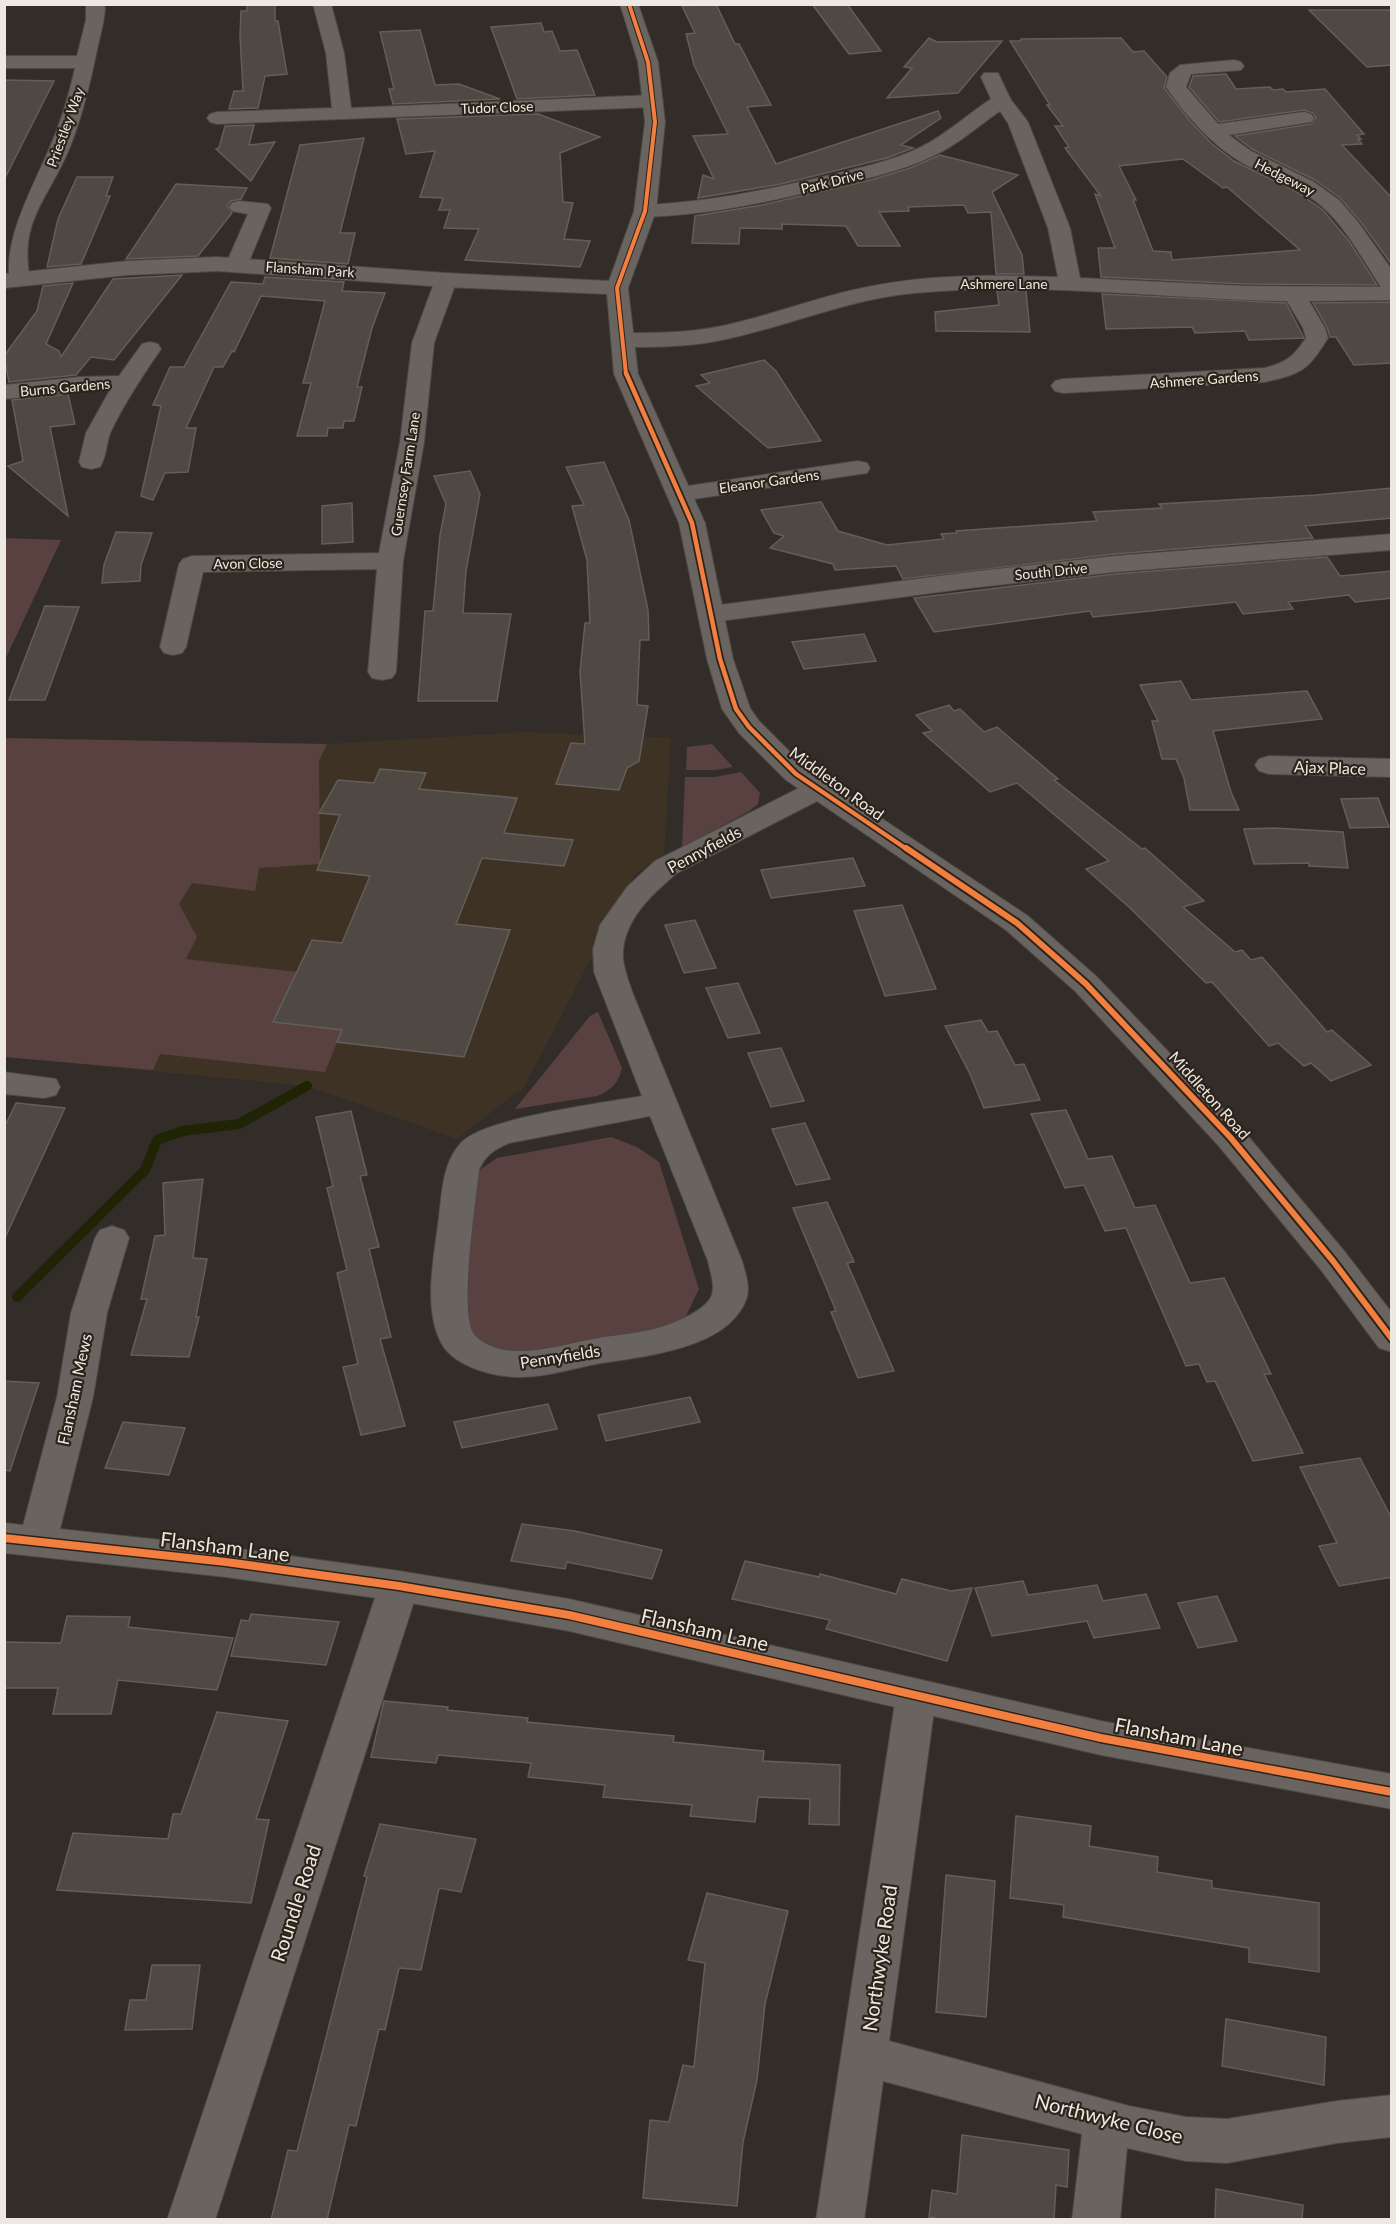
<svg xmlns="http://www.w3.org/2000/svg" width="1396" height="2224" viewBox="0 0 1396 2224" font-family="Lato,sans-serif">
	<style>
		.built { fill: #3e3225 }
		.green { fill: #594140 }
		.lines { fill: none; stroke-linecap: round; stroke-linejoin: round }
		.stream { stroke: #1f2404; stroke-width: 10 }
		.building { fill: #504842; stroke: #635e5b; stroke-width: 1.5; fill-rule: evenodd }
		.street-casing { stroke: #4c4844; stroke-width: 2 }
		.secondary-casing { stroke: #4c4844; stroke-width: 2 }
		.street { fill: #696460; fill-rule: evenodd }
		.secondary { fill: #696460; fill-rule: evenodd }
		.cycleway-far3-casing { stroke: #2c231a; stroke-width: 6 }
		.cycleway-far2-casing { stroke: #2c231a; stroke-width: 8 }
		.cycleway-far1-casing { stroke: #2c231a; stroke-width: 10 }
		.cycleway-casing { stroke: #2c231a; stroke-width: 11 }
		.cycleway-far3 { stroke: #f27e40; stroke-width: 4 }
		.cycleway-far2 { stroke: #f27e40; stroke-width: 4.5 }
		.cycleway-far1 { stroke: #f27e40; stroke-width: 6 }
		.cycleway { stroke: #f27e40; stroke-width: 8 }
		.labels { text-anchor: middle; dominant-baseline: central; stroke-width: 4.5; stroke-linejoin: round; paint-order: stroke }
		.far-street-label { font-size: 14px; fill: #eee8e2; stroke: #2c231a }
		.street-label { font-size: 16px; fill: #eee8e2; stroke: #2c231a }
		.near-street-label { font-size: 20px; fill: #eee8e2; stroke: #2c231a }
	</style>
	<rect width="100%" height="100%" fill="#322d28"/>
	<polygon class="built" points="525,732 671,738 664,855 635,874 521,1093 517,1092 457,1139 307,1086 5,1057 5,738 327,744"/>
	<g class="green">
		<polygon points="5,538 61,540 5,660 4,538"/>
		<polygon points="5,738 327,744 319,761 320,864 259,868 255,891 192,883 179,904 197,937 186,959 297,972 274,1022 342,1030 325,1072 160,1054 153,1070 5,1057"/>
		<polygon points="712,744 733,767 716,770 686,770 687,747"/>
		<polygon points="741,772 760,793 758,804 748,812 682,847 685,777 715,777"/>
		<path d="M598,1012l24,56c-3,15 -11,22 -25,28l-82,13 75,-93z"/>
		<path d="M611,1137l26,10 22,15 40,127 -14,29 -18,10 -143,25c-30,-2 -39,-3 -57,-28l5,-141 9,-15 16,-11z"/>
	</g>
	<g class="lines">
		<polyline class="stream" points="17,1297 145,1170 157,1140 183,1131 239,1124 307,1086"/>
	</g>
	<g class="building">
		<polygon points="247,4 275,4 275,21 278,21 287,74 265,76 258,108 229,109 234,91 243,91 240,36 241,11 247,11"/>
		<polygon points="716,4 735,44 739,44 771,105 747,107 776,164 938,111 941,118 901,145 913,148 887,158 781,184 698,198 703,175 714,179 693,136 728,134 694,65 686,34 695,33 682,6"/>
		<polygon points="812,4 847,4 881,51 849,54"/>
		<polygon points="1309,10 1392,10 1392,65 1367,67"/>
		<polygon points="541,23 544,32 552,31 560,51 577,50 595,95 517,99 491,27"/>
		<polygon points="420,30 435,85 459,84 500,99 393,104 389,89 394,89 380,32"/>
		<polygon points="929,38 937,42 1002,41 958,93 887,98 912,68 904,67"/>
		<path d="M1121,38l12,14 11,-1 23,26 -3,11 27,34 20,21 23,18 63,31 26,18 26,31 28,44 -132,-1 -144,-7 -3,-29h17l-20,-54 6,2 -36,-48 4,-1 -14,-21h8l-16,-21h3l-40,-64h11v-2zM1183,159l40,29 4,-1 73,63 -128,10 -1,-8 -18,-1 -20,-51h3l-17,-34z"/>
		<polygon points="1226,74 1236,89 1270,87 1273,90 1283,89 1286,92 1325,89 1364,134 1357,135 1361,139 1358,139 1362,144 1342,145 1392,198 1392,265 1360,221 1340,198 1315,180 1252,149 1235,136 1311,124 1316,118 1313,113 1304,110 1219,122 1189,87 1193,76"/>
		<polygon points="4,80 54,81 4,180"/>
		<polygon points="538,114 600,137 560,153 563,202 573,203 564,239 590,241 580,267 465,260 479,229 444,228 450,210 439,210 443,198 420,197 435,151 406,154 397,119"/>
		<polygon points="254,125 249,145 275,142 251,181 216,149 219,148 225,126"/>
		<polygon points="364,138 340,233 355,233 348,264 270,258 300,145"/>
		<polygon points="940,155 1018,175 992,192 1022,255 1024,274 996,274 991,212 968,213 964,205 908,207 909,211 879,212 900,246 858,246 846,226 782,224 782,229 740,228 739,244 692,243 695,216 762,205 871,180 910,168"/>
		<polygon points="77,177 113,177 106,196 110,196 81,264 47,267 58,219"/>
		<polygon points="176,184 247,188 241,199 231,201 227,206 232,213 198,256 126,259"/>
		<polygon points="182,275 114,360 91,357 76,375 9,382 4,356 37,311 43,286 73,283 46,344 59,351 61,357 113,279"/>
		<polygon points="265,277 344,282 342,291 385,293 372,328 357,387 362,387 354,421 344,421 343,428 328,428 327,436 297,436 311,383 303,383 325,301 261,296 234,352 232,351 223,367 214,367 186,428 196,428 188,472 165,473 153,500 141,496 161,406 153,405 170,367 184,367 231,282 263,284"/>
		<polygon points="997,291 1026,291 1030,332 936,331 935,312 999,305"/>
		<polygon points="1102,294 1286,303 1304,338 1249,340 1245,331 1195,333 1192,327 1106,329"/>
		<polygon points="1392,302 1392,363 1354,365 1336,337 1330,337 1327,327 1313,303"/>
		<polygon points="764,360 776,371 821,441 768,448 696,386 710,383 701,375"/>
		<polygon points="68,394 75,424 50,427 68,516 8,466 23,461 12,400"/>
		<polygon points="604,462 629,520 648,610 649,640 640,640 637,705 648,706 639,761 627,768 619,790 556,784 571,743 585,744 580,672 585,623 590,623 587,560 572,506 584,505 566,467"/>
		<polygon points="470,471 480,494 466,571 463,613 511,614 497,701 418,701 425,611 433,611 440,535 446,504 434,476"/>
		<polygon points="1392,488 1392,518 1305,526 1313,538 1115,554 903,579 896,566 835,570 833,564 770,548 784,536 774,533 761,510 821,502 838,531 887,545 944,539 941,534 957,533 956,531 1097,521 1093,512 1162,508 1159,504 1316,495"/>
		<polygon points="352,503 353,542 322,544 322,506"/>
		<polygon points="116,532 152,533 141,565 140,581 102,583 104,565"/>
		<polygon points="1327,557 1340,576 1392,571 1392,598 1355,602 1349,595 1288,602 1293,609 1243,614 1236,602 1093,617 1090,611 934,632 914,598 1115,574"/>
		<polygon points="45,606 79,607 45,700 9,700"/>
		<polygon points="864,634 876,661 804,669 792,642"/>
		<polygon points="1181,681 1191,700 1307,691 1322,719 1213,731 1231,792 1239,810 1190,810 1184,778 1176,759 1162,759 1152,721 1158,721 1140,685"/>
		<polygon points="949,705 954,711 960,709 984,732 997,727 1058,779 1054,780 1142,849 1145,848 1204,901 1183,907 1235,952 1242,950 1251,960 1262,957 1327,1032 1332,1030 1371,1065 1331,1081 1311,1063 1304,1066 1278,1043 1269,1046 1212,982 1206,983 1130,908 1086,869 1109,861 1017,783 990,792 923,733 932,731 916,715"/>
		<polygon points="380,769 426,773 419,789 517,798 504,833 573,840 564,866 482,858 456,924 510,930 464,1057 337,1042 342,1030 273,1022 312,940 342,943 370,876 317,870 340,815 319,813 338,780 374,783"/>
		<polygon points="1378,798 1389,827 1350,828 1341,799"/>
		<polygon points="1274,828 1343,832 1348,868 1309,866 1309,863 1254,864 1244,829"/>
		<polygon points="853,858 865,886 771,898 761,870"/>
		<polygon points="902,905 936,989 885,996 854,911"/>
		<polygon points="695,920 716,968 684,973 665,925"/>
		<polygon points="738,983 760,1033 728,1038 706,988"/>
		<polygon points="981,1020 988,1032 997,1031 1015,1065 1024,1064 1040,1100 984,1108 969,1072 945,1026"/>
		<polygon points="781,1048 804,1101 771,1107 748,1053"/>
		<polygon points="16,1103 65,1108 4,1240 4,1128"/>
		<polygon points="1066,1110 1088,1159 1112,1156 1135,1208 1155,1205 1190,1283 1224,1278 1271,1374 1264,1374 1303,1453 1253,1461 1215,1381 1207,1382 1199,1364 1186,1366 1126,1228 1105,1231 1084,1185 1065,1188 1031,1114"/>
		<polygon points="351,1111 367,1175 360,1176 379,1247 369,1249 391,1337 380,1339 405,1426 361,1435 343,1367 358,1364 337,1273 347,1270 327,1188 333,1186 316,1117"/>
		<polygon points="805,1123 830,1179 796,1185 772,1129"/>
		<polygon points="203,1179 193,1258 207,1259 196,1317 199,1317 189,1357 131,1355 147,1299 141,1299 155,1236 165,1235 163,1183"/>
		<polygon points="827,1202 854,1262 847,1263 894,1371 858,1378 831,1312 836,1311 793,1208"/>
		<polygon points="4,1381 39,1383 10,1471 4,1470"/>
		<polygon points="690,1397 700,1422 606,1441 598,1415"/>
		<polygon points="548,1404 557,1429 462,1448 454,1422"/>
		<polygon points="123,1422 185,1428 169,1475 105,1468"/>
		<polygon points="1360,1458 1392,1519 1392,1577 1339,1586 1319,1546 1337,1543 1300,1467"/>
		<polygon points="522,1524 575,1531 662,1550 652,1579 567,1562 565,1569 511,1561"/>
		<polygon points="745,1561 819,1577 820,1574 896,1594 902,1579 951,1591 972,1588 947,1661 826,1629 830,1620 732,1599"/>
		<polygon points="1023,1581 1028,1595 1097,1585 1103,1601 1146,1594 1160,1628 1094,1638 1087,1621 992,1636 975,1588"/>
		<polygon points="1217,1596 1237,1641 1198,1648 1178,1603"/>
		<polygon points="251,1614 339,1622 326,1665 231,1656 241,1620 249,1621"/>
		<polygon points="67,1616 130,1617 128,1627 233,1638 217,1690 118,1680 111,1714 53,1714 58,1688 4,1688 4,1642 61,1643"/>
		<polygon points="384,1701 448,1707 447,1710 528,1718 527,1722 674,1736 673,1742 764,1751 763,1761 840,1765 839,1825 809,1824 810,1799 758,1797 755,1822 690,1816 692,1805 603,1797 605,1785 528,1777 531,1763 438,1755 436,1763 371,1757"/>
		<polygon points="217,1712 288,1721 256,1819 269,1820 251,1903 57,1890 73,1833 168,1839 173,1814 181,1814"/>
		<polygon points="1016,1816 1091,1826 1089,1846 1158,1857 1157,1872 1212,1881 1212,1888 1319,1903 1319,1972 1249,1962 1249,1948 1063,1917 1064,1905 1010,1898"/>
		<polygon points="380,1824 476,1839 461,1892 439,1888 421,1970 399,1968 385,2030 379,2029 356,2126 349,2125 327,2220 271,2220 288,2150 297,2151 367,1877 364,1876"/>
		<polygon points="946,1875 995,1881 986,2017 936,2012"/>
		<polygon points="707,1893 788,1911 765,2004 757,2080 743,2142 737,2206 643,2198 650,2120 669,2122 683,2065 694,2067 705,1963 688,1960"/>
		<polygon points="152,1965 200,1965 192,2029 125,2030 130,2000 146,2000"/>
		<polygon points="1226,2019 1326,2037 1324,2085 1222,2066"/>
		<polygon points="962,2135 1069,2150 1067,2187 1056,2185 1054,2220 945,2220 929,2217 932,2190 957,2194"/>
		<polygon points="1216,2189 1303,2205 1302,2220 1215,2220"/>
	</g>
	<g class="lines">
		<g class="street-casing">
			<g id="street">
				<path d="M86,4h18l1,5c-1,13 -4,24 -7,36 -7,35 -15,69 -28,102 -20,50 -52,73 -40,132l-3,5 -8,2 -8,-2c-11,-40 24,-101 39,-137 11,-25 19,-52 25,-79h-71v-12h73l9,-36z"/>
				<polygon points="313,4 331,4 344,53 351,108 653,95 660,97 663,101 660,105 653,107 217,124 210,122 207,118 210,114 217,112 332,108 326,53"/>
				<path d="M1234,60l7,2 3,4 -3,4 -50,4 -5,13 32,37 86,-12 7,2 3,4 -3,4 -82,13 22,16 63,31 25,18 19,22 34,48v30l-83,1 16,27 3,10c-21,33 -25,35 -63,44l-202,11 -8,-2 -4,-5 4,-5 8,-2 202,-11c22,-6 28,-11 41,-30l-3,-10 -16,-27c-124,-2 -248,-20 -372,-8 -68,6 -131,35 -198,48 -31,6 -63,6 -95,6l-8,-2 -3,-5 3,-5 8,-2c32,0 64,0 95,-6 51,-10 99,-30 150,-40 62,-13 127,-12 191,-10l-10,-49 -40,-105 -8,-12c-22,15 -41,33 -65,44 -33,16 -69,24 -105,32 -61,15 -122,28 -185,30l-7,-2 -4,-4 4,-4 7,-2c62,-3 121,-15 181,-29 33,-8 67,-15 97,-30 25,-13 45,-32 68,-47l-10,-22 3,-4h14l13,27 17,22 42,106 10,50 165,8 136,1c-20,-30 -38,-66 -67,-87 -20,-15 -44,-23 -66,-34 -34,-18 -60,-48 -82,-79l4,-14 10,-8z"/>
				<polygon points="239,201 268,204 271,208 248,264 245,269 237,271 229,269 226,264 248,214 232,211 229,207 232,203"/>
				<polygon points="446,273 454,275 457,280 434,343 424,442 403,561 396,672 392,678 382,680 372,678 368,672 377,569 203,572 186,647 182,653 173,655 164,653 160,647 179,564 183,559 192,556 379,553 400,442 412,343 435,280 438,275"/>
				<path d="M150,342l8,2 3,5c-18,26 -36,53 -50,82 -5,11 -4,25 -11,36l-9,2 -9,-2 -3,-5 7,-29 24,-43 -30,1 -76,8v-14l76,-8 39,-1 23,-32z"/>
				<polygon points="858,461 867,463 870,468 867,473 681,501 672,499 669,494 672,489 681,487"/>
				<polygon points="1392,534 1392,550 1115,572 970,588 712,622 703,620 699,614 703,608 712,606 970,572 1115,556"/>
				<polygon points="1269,756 1392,759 1392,777 1269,774 1259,771 1255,765 1259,759"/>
				<path d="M817,781l10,3 4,6 -4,6 -150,77c-25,21 -56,49 -54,85 1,12 6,24 10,36l109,267c3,11 8,24 5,36 -17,53 -105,59 -151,67 -26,5 -53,14 -80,13 -24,-1 -59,-10 -73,-31 -20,-33 -10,-84 -5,-121 4,-28 3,-59 22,-81 21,-26 144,-41 182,-48l-48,-124 -1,-23 7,-24 27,-38 28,-26 152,-77zM650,1116l58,145c2,10 8,26 3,36 -7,13 -28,22 -41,27 -23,9 -48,10 -71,14 -31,5 -63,17 -95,12 -10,-2 -25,-8 -31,-17 -14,-24 3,-132 6,-163 6,-15 16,-21 30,-27z"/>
				<polygon points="4,1072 56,1079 60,1087 56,1095 44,1098 4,1094"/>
				<polygon points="112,1226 124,1230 129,1238 107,1313 93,1397 57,1541 52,1552 38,1556 24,1552 19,1541 57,1397 71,1313 95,1238 100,1230"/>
				<polygon points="399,1571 413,1575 419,1586 215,2220 167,2220 379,1586 385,1575"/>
				<polygon points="916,1679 930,1684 936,1696 889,2041 1129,2106 1186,2117 1227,2119 1337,2101 1392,2095 1392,2137 1337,2143 1227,2163 1186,2161 1127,2148 1120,2220 1072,2220 1082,2134 883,2081 864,2220 816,2220 896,1696 902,1684"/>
			</g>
		</g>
		<g class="secondary-casing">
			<g id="secondary">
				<polygon points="620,4 638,4 658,62 665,122 656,211 628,288 638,374 705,523 733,659 750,708 759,721 806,768 1028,916 1097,977 1242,1129 1345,1252 1392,1313 1392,1352 1379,1348 1321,1270 1218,1145 1075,991 1006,930 786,780 739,733 722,709 707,659 679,523 614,374 607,294 446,287 217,271 128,275 4,288 4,274 128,261 217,257 446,273 609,281 634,211 645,122 638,62"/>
				<polygon points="4,1523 226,1547 399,1571 569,1599 1101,1721 1392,1774 1392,1809 1101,1755 569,1631 399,1601 226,1577 4,1553"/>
			</g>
		</g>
		<use href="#street" class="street"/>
		<use href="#secondary" class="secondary"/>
		<g class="cycleway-far3-casing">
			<polyline id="cycleway-far3" points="626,374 617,288 645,211 655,122 648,62 629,4"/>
		</g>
		<g class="cycleway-far2-casing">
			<polyline id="cycleway-far2" points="626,373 692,523 720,659 736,709 749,727 796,774 908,850"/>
		</g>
		<g class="cycleway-far1-casing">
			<polyline id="cycleway-far1" points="906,848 1017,923 1086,984 1230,1137 1333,1261 1392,1339"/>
		</g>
		<g class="cycleway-casing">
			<polyline id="cycleway" points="4,1538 226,1562 399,1586 569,1615 1101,1738 1392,1792"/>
		</g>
		<use href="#cycleway-far3" class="cycleway-far3"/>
		<use href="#cycleway-far2" class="cycleway-far2"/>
		<use href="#cycleway-far1" class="cycleway-far1"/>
		<use href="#cycleway" class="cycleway"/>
	</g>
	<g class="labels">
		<g class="far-street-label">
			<text transform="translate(497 107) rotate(-2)">Tudor Close</text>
			<text transform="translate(65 127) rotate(-70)">Priestley Way</text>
			<text transform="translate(1285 177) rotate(27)">Hedgeway</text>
			<text transform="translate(832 181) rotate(-14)">Park Drive</text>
			<text transform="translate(310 269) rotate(4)">Flansham Park</text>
			<text x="1004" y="283">Ashmere Lane</text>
			<text transform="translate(1204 379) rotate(-4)">Ashmere Gardens</text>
			<text transform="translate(65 387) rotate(-5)">Burns Gardens</text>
			<text transform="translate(405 474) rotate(-81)">Guernsey Farm Lane</text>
			<text transform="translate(769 481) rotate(-8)">Eleanor Gardens</text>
			<text transform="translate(248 563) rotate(-1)">Avon Close</text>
			<text transform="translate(1051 571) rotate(-6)">South Drive</text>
		</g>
		<g class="street-label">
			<text transform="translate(1330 767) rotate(2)">Ajax Place</text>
			<text transform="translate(837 783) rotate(36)">Middleton Road</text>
			<text transform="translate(704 849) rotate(-28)">Pennyfields</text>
			<text transform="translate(1210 1095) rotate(48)">Middleton Road</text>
			<text transform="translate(560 1356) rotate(-9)">Pennyfields</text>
			<text transform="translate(74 1389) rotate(-78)">Flansham Mews</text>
		</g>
		<g class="near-street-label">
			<text transform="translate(225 1546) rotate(7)">Flansham Lane</text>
			<text transform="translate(705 1629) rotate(13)">Flansham Lane</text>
			<text transform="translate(1179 1736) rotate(11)">Flansham Lane</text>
			<text transform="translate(295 1903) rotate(-72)">Roundle Road</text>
			<text transform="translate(879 1958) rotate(-82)">Northwyke Road</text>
			<text transform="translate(1109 2118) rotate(14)">Northwyke Close</text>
		</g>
	</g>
	<rect width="1396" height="2224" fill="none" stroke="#eee8e2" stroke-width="12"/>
</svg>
